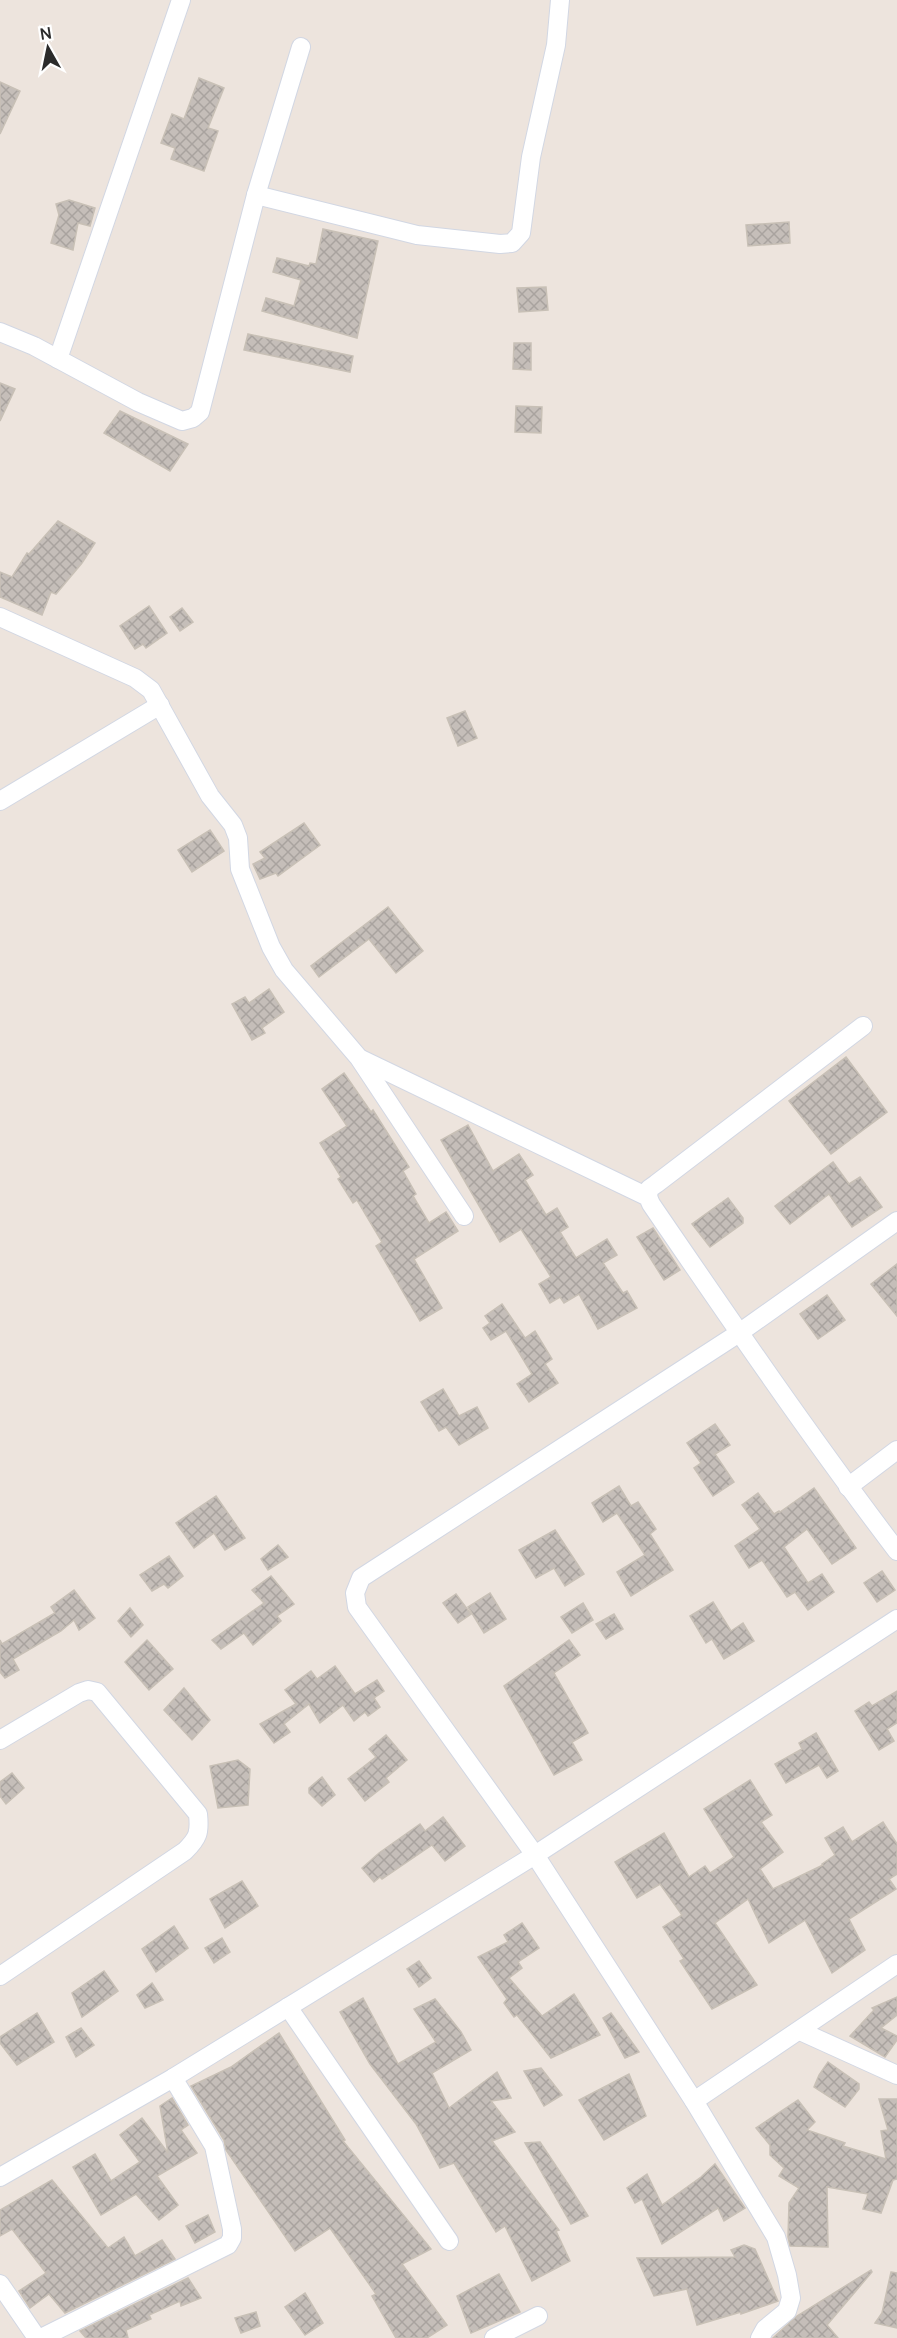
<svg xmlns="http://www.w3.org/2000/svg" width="897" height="2338" viewBox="0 0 897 2338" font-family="Manrope,sans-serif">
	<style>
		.building { fill: url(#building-cross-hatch); stroke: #c8c0b6; stroke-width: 1.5 }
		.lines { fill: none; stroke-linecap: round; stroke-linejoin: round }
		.minor-casing { stroke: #d2d7e3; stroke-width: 20 }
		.minor { stroke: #fff; stroke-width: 18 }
	</style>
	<defs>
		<pattern id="building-cross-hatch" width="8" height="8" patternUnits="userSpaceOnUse" patternTransform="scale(1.5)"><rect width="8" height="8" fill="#c5beb9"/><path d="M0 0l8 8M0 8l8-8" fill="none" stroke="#a9a39f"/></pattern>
	</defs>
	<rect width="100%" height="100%" fill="#ede4dd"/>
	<g class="building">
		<polygon points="199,78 224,88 208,128 218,131 204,171 171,159 175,148 161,143 172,114 184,119"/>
		<polygon points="0,82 20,91 0,134"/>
		<polygon points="69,200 95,208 90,226 78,223 73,250 51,243 59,215 56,204"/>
		<polygon points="789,222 790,243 748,246 746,225"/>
		<polygon points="323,229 378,241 357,338 262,311 266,298 294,306 301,280 273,272 277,258 309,266 310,263 316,264"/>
		<polygon points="546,287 548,310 519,312 517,288"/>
		<polygon points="248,334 353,356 350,372 244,350"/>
		<polygon points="514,343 531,343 531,370 513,369"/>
		<polygon points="0,383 15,389 0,421"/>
		<polygon points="516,406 542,407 541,433 515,432"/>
		<polygon points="120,411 188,444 170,471 104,433"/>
		<polygon points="58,521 95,543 82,563 56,594 51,592 42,615 0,597 0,572 12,577 27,553 29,554"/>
		<polygon points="149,606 167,633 146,648 143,644 135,649 120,626"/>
		<polygon points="182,608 193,622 180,631 170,617"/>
		<polygon points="465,711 477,738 458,746 447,718"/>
		<polygon points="304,823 320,845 278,876 276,873 260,879 253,864 265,858 260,852"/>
		<polygon points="210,830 224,851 192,872 178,850"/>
		<polygon points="388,907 423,951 396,973 369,939 319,977 311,966"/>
		<polygon points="269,989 284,1012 262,1028 265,1033 252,1040 232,1004 245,997 249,1003"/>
		<polygon points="846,1057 887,1112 831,1154 789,1101"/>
		<polygon points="344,1073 371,1112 373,1110 409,1167 403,1171 416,1194 413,1196 429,1223 446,1212 458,1231 414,1259 442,1308 420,1321 376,1246 382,1242 357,1200 353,1203 338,1179 341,1177 320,1143 347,1126 322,1089"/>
		<polygon points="468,1125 493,1171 519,1154 533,1175 525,1180 546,1215 557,1208 568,1227 560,1232 576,1258 607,1239 617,1255 603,1263 623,1293 627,1291 637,1308 598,1329 579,1294 564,1303 560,1297 550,1303 539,1284 551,1277 521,1229 500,1242 441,1140"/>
		<polygon points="833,1162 849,1184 860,1177 882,1207 852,1227 829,1194 790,1224 775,1206"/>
		<polygon points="728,1198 743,1218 743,1223 710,1247 692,1224"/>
		<polygon points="653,1228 680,1270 664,1280 637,1237"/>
		<polygon points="897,1264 897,1316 871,1284"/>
		<polygon points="827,1295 845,1320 818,1339 800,1314"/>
		<polygon points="502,1304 525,1338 535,1331 552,1359 545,1364 558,1383 529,1402 517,1384 532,1374 506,1331 491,1340 483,1328 490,1323 485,1316"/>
		<polygon points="443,1389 459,1416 477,1407 488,1428 459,1445 446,1427 439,1431 421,1402"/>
		<polygon points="715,1424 730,1445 715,1454 734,1482 713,1496 694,1468 701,1463 687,1443"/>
		<polygon points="619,1486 631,1506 638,1502 656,1529 650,1534 673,1570 631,1596 617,1572 645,1555 617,1513 603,1522 592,1503"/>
		<polygon points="814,1488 856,1548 832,1564 807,1529 784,1547 808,1583 822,1574 834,1592 808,1610 795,1592 787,1597 762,1560 749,1568 735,1546 760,1529 742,1505 758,1493 774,1514 779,1511 780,1512"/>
		<polygon points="216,1496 245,1538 225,1550 214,1533 194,1548 176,1523"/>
		<polygon points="555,1530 584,1574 565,1586 554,1568 536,1578 519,1550"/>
		<polygon points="278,1545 288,1557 268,1570 261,1559"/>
		<polygon points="169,1556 183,1576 168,1588 164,1584 152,1591 140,1575"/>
		<polygon points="882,1571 895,1590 877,1602 864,1583"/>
		<polygon points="271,1576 294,1604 277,1616 281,1621 253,1645 244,1633 221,1649 212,1640 264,1603 252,1590"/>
		<polygon points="74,1590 95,1618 79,1630 74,1620 61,1631 13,1659 19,1670 5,1678 0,1672 0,1640 2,1644 55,1613 51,1607"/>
		<polygon points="490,1593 506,1619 484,1633 468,1607"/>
		<polygon points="456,1594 471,1614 458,1623 443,1603"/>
		<polygon points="713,1602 731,1631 743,1623 754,1641 724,1659 712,1639 706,1643 690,1616"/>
		<polygon points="583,1603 593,1620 572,1633 561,1617"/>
		<polygon points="130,1608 143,1625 131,1637 118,1621"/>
		<polygon points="614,1614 623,1629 606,1639 596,1624"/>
		<polygon points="147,1640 173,1669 149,1690 125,1662"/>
		<polygon points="569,1640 580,1655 554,1673 588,1733 572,1742 582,1760 554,1775 504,1686"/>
		<polygon points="335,1666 355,1694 377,1680 384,1691 374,1698 380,1707 368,1716 365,1712 354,1721 343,1705 320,1723 309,1704 284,1724 290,1732 274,1743 260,1724 296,1704 285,1690 311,1671 317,1679"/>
		<polygon points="184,1688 210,1720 192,1740 164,1710"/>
		<polygon points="897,1691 897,1723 887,1729 894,1741 879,1750 855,1711 869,1702 872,1706"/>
		<polygon points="816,1733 838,1771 827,1778 819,1765 786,1783 775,1764 802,1749 799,1743"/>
		<polygon points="386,1735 407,1760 386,1778 389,1782 365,1801 348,1779 376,1757 369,1749"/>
		<polygon points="238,1760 250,1769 248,1805 218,1808 210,1766"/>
		<polygon points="12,1773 24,1788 6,1804 0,1796 0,1782"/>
		<polygon points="322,1777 335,1795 322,1806 309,1793 309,1788"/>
		<polygon points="750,1780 772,1815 761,1822 783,1852 760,1869 773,1889 823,1865 822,1864 835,1855 825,1838 843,1827 852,1842 883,1822 897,1844 897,1874 889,1879 896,1889 849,1919 865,1950 832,1973 805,1920 769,1943 748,1899 715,1923 757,1985 712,2009 680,1961 684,1959 663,1927 682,1915 660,1884 637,1898 615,1862 664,1833 689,1877 705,1866 710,1873 734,1857 704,1809"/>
		<polygon points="443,1817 465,1846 445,1861 432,1845 382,1879 380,1877 374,1882 362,1868 379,1853 420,1824 425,1831"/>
		<polygon points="242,1881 258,1906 225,1928 210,1899"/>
		<polygon points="522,1923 539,1948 518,1962 522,1968 509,1978 542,2016 574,1994 600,2035 551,2058 517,2015 514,2017 504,2003 507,1999 478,1957 508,1942 504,1935"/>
		<polygon points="174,1926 188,1948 156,1972 142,1949"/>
		<polygon points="222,1938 230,1952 214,1963 205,1948"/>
		<polygon points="419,1961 431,1978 419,1987 407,1969"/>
		<polygon points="104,1971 118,1991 82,2017 72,1993"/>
		<polygon points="152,1983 163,2000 145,2008 137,1995"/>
		<polygon points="897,1997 897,2015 881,2028 897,2036 897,2040 885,2057 850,2036 874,2010 872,2008"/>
		<polygon points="363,1998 398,2064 436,2042 414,2009 435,1999 461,2032 471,2050 432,2073 449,2108 497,2072 511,2098 491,2101 515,2132 492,2141 559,2230 556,2231 570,2261 532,2281 505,2226 496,2232 454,2163 440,2168 416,2124 370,2064 340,2012"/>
		<polygon points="37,2013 54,2042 17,2065 0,2043 0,2037"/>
		<polygon points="611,2013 639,2052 625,2058 603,2018"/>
		<polygon points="81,2028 94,2045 76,2057 66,2037"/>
		<polygon points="279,2033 345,2140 343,2141 431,2249 402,2264 447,2325 427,2338 396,2338 372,2296 376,2294 330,2228 295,2251 226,2150 224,2140 191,2086 231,2067"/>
		<polygon points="828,2062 859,2084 859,2089 845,2107 814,2087 819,2075"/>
		<polygon points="541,2068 562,2095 544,2106 524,2071"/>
		<polygon points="629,2074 646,2116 604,2140 579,2100"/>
		<polygon points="172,2098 188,2125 181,2130 197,2153 157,2176 178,2205 159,2220 136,2194 101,2215 73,2167 95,2154 111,2181 140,2162 120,2135 142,2118 168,2153 160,2106"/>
		<polygon points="879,2099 897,2099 897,2179 893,2180 881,2213 863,2209 868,2194 827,2187 828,2247 790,2246 788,2237 789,2203 799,2188 779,2176 784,2168 770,2155 770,2145 756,2128 798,2100 815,2122 807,2130 845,2143 843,2146 886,2159 881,2131 888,2130"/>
		<polygon points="540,2142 568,2184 588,2216 571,2224 525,2143"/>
		<polygon points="715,2164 745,2208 724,2221 718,2208 662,2244 642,2199 635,2203 627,2188 647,2174 662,2205 701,2177"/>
		<polygon points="52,2180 108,2248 124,2237 135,2256 162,2240 175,2259 65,2313 49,2294 30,2308 19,2291 46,2273 12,2229 0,2236 0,2210"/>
		<polygon points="208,2215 215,2232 195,2243 186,2226"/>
		<polygon points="744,2245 755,2249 778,2301 741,2314 741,2312 697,2325 687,2289 654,2296 637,2258 735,2257 731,2250"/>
		<polygon points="871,2270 872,2272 827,2325 838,2338 773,2338 797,2316"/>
		<polygon points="891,2272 897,2273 897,2328 875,2323 882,2313"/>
		<polygon points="499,2274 520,2312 471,2333 457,2296"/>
		<polygon points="188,2278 201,2298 181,2306 180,2301 149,2315 151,2319 126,2330 128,2338 86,2338 80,2331"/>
		<polygon points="305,2293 323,2323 305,2335 285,2307"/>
		<polygon points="256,2312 260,2326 241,2333 235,2318"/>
	</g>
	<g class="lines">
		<g class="minor-casing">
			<g id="minor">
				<polyline points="256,195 417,235 500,244 512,243 521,233 531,157 556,45 560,0"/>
				<polyline points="0,332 34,346 138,402 182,421 193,418 200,412 256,195 301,47"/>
				<polyline points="58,359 181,0"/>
				<polyline points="0,617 135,678 151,690 210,796 233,825 238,838 240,869 271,947 284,970 359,1058 464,1216"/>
				<polyline points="0,801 160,705"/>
				<path d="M361,1059l287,138 3,7c80,117 160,234 246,347"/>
				<polyline points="648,1197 649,1189 656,1184 863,1026"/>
				<polyline points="848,1487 897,1450"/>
				<path d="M0,1740l79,-47 9,-3 9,2 101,122c2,19 0,24 -13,37l-185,125"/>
				<polyline points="288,2007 449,2241"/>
				<polyline points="800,2031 897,2075"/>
				<polyline points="694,2101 897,1964"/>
				<polyline points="0,2177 173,2078 535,1855 897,1619"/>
				<polyline points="0,2284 37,2338"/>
				<polyline points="41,2338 228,2245 232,2238 232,2229 214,2146 173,2078"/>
				<polyline points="494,2338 538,2316"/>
				<polyline points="760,2338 765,2329 787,2311 791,2298 787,2275 776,2237 694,2101 535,1855 357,1607 355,1593 361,1578 739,1333 897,1221"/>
			</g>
		</g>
		<use href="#minor" class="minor"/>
	</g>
	<g transform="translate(48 48) rotate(351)" stroke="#ffffff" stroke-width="4.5" paint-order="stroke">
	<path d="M0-4.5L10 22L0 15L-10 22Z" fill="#2b2b2b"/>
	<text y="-9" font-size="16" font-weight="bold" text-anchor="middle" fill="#2b2b2b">N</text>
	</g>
</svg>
